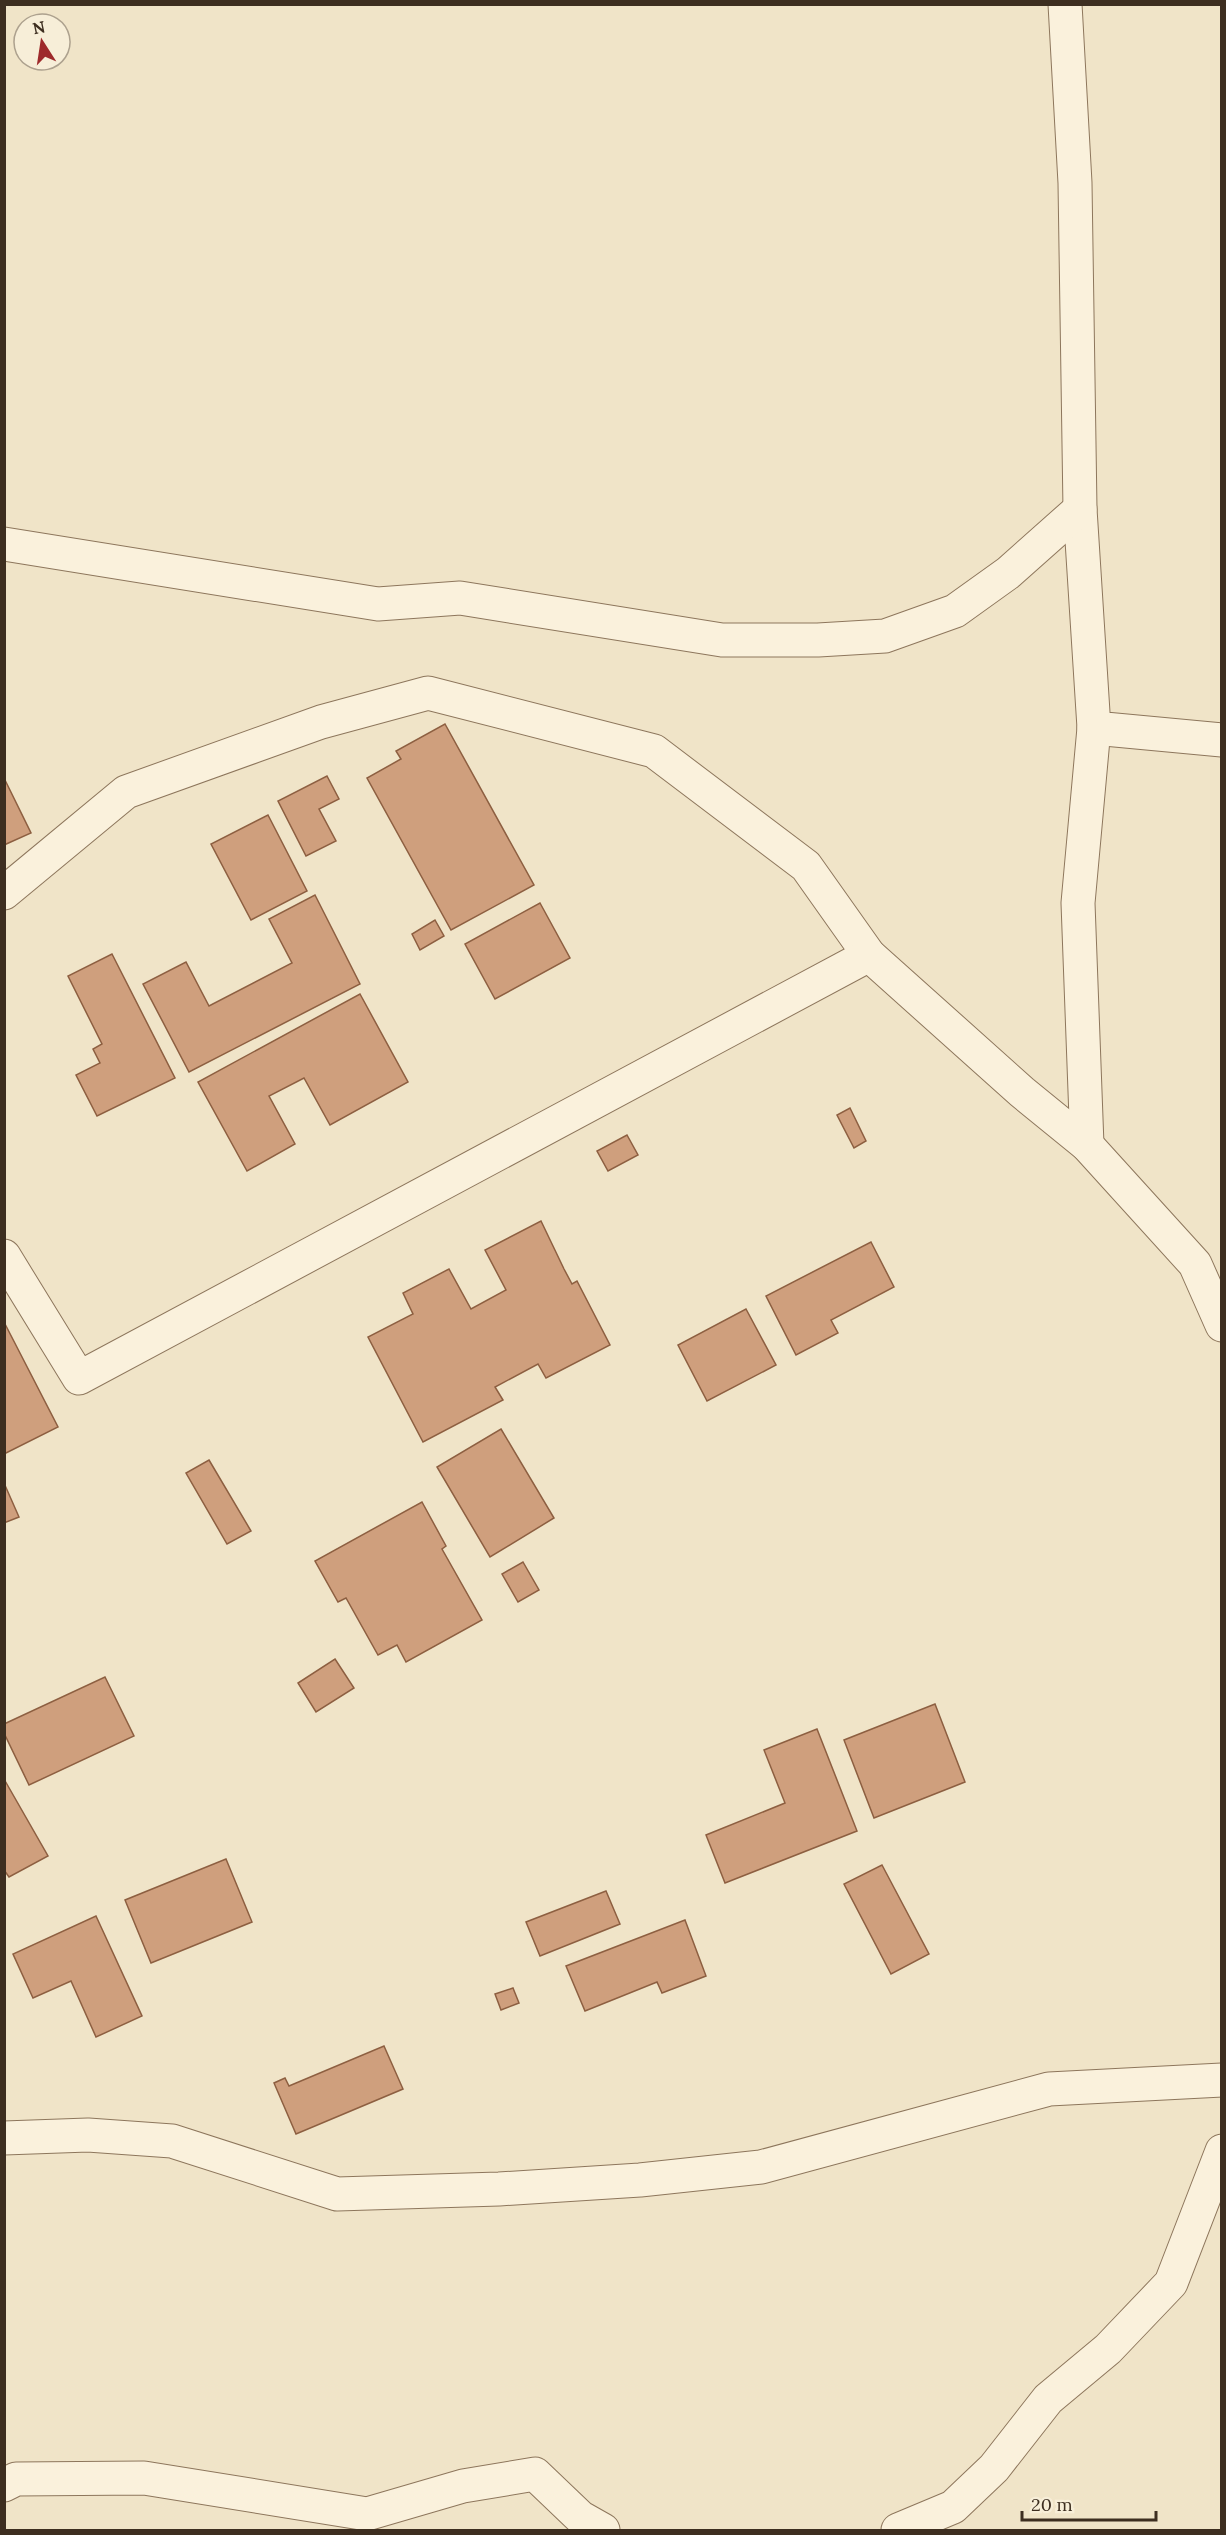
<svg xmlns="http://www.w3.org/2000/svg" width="1226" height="2535" viewBox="0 0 1226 2535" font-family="Lora,serif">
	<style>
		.building { fill: #cf9f7d; stroke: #8d5f41; stroke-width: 1.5 }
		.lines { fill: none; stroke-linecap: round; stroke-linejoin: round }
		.minor-casing { stroke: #8d765c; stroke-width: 35 }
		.minor { stroke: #faf1dc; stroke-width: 33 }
	</style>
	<rect width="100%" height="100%" fill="#f0e4c8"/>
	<g class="building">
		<polygon points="445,724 534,885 451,930 367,778 401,759 396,751"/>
		<polygon points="327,776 339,799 319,809 336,841 306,856 278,801"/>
		<polygon points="4,778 31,833 4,845"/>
		<polygon points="268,815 307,891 251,920 211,844"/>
		<polygon points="315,895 360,984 189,1072 143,984 186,962 209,1006 292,963 269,919"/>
		<polygon points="540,903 570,958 495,999 465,944"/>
		<polygon points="435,920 444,936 420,950 412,934"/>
		<polygon points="112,954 175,1078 97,1116 76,1075 100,1063 93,1049 102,1044 68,976"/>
		<polygon points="360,994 408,1082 330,1125 304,1078 269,1096 295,1144 247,1171 198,1082"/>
		<polygon points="850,1108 866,1141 854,1148 837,1115"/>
		<polygon points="627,1135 638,1155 608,1171 597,1151"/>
		<polygon points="541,1221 564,1269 572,1284 577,1281 610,1345 546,1378 538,1364 495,1387 503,1400 423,1442 368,1337 413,1314 403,1293 449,1269 471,1309 506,1290 485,1250"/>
		<polygon points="871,1242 894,1287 831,1320 838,1333 796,1355 766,1296"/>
		<polygon points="746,1309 776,1365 707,1401 678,1345"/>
		<polygon points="4,1322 58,1427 4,1454"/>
		<polygon points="501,1429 554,1518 490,1557 437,1467"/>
		<polygon points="209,1460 251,1531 227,1544 186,1473"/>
		<polygon points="4,1483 19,1517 4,1523"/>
		<polygon points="422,1502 446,1546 442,1549 482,1620 406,1662 397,1645 378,1655 346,1598 338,1602 315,1561"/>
		<polygon points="523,1562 539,1590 518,1602 502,1574"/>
		<polygon points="335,1659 354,1688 316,1712 298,1683"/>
		<polygon points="105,1677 134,1736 29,1785 4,1733 4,1724"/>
		<polygon points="935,1704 965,1782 874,1818 844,1740"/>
		<polygon points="817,1729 857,1831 725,1883 706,1835 785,1803 764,1750"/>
		<polygon points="4,1779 48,1856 9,1877 4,1870"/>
		<polygon points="226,1859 252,1922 151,1963 125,1900"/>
		<polygon points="882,1865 929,1954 891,1974 844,1884"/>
		<polygon points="606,1891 620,1924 540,1956 526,1922"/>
		<polygon points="96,1916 142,2016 96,2037 71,1981 33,1998 13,1954"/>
		<polygon points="685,1920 706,1976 662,1993 657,1982 585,2011 566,1966"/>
		<polygon points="513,1988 519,2003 501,2010 495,1994"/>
		<polygon points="384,2046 403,2089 296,2134 274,2083 285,2078 289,2086"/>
	</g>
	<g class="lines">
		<g class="minor-casing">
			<g id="minor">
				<polyline points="1065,4 1075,183 1080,509 1094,728 1222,740"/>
				<polyline points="4,544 378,604 460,598 722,640 818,640 885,636 955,611 1008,573 1080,509"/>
				<polyline points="4,893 126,792 321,722 428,693 654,751 806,866 869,955 1022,1092 1087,1145 1195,1264 1222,1325"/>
				<polyline points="1087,1145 1078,903 1094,728"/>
				<polyline points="4,1256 79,1378 869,955"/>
				<polyline points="4,2138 88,2135 172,2141 337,2194 499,2189 640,2180 761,2167 1049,2089 1222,2080"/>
				<polyline points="4,2485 16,2479 144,2478 367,2514 463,2486 535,2474 580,2517 603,2530"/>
				<polyline points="898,2530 953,2507 994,2468 1048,2399 1108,2349 1171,2283 1222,2151"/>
			</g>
		</g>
		<use href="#minor" class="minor"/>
	</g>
	<rect width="1226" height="2535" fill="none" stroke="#3d2e20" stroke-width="12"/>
	<g transform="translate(42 42) rotate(348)"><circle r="28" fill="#f7eed8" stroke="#ada18e" stroke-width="1.5"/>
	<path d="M0-4.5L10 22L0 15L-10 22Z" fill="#9e2a2b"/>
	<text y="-9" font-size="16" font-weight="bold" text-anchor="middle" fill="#3d2e20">N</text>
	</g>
	<path d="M1022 2511v9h134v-9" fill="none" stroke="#3d2e20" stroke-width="3"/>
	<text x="1031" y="2511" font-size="18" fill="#3d2e20" stroke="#f7eed8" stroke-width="4.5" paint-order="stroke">20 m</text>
</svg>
